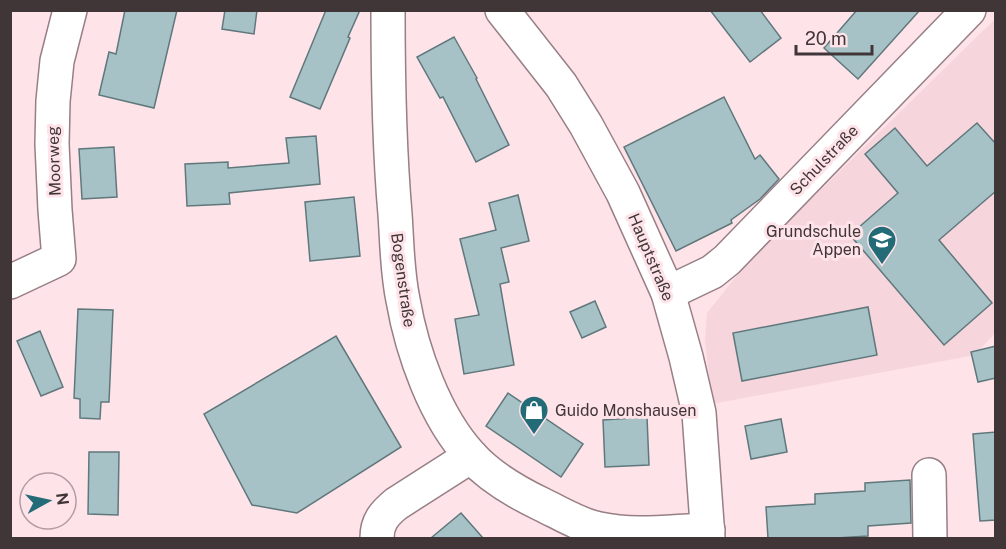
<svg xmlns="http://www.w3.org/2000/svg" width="1006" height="549" viewBox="0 0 1006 549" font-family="'Public Sans',sans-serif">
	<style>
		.built { fill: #f7d5dd }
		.building { fill: #a7c2c7; stroke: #5f787c; stroke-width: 1.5 }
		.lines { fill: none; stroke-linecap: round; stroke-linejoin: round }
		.minor-casing { stroke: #977f85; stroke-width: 36 }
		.major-casing { stroke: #977f85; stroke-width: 36 }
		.minor { stroke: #fff; stroke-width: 33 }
		.major { stroke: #fff; stroke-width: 33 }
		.labels { text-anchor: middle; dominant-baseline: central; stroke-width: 6; stroke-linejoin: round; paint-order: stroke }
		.street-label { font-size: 16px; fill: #403638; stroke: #fee3e9 }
		.poi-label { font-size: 16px; fill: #403638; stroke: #fee3e9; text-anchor: end }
	</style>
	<rect width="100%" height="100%" fill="#fee3e9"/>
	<polygon class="built" points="995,19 995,333 975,355 712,404 705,340 707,313 750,259"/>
	<g class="building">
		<polygon points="125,10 177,10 154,108 99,95 109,52 116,54"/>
		<polygon points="225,10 257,10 254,34 222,29"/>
		<polygon points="326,10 360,10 348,37 350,38 320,109 290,97"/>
		<polygon points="710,10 760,10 781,38 750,62"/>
		<polygon points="857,10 920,10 858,79 824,48"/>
		<polygon points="454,37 477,78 476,79 509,145 476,162 443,97 440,98 417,57"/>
		<polygon points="724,97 755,159 760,155 779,179 760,199 731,220 732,223 676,251 624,147"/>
		<polygon points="977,123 996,144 996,191 939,240 992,303 944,345 850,235 898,193 865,154 895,128 927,166"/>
		<polygon points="316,136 320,184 229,193 230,204 187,206 185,164 228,162 228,168 289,163 286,138"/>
		<polygon points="114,147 117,197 82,199 79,149"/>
		<polygon points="518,195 529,241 501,248 509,282 500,284 514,365 464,374 455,319 479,315 460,239 496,230 489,203"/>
		<polygon points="354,197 360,256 310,261 305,202"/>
		<polygon points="595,301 606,327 582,338 570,312"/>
		<polygon points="868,307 877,355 742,381 733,333"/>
		<polygon points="78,309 113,310 109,402 101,402 100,419 80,418 80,399 74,398"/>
		<polygon points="40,331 63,387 41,396 17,341"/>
		<polygon points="336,336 401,447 297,513 252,505 204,414"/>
		<polygon points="996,346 996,378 978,382 971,352"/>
		<polygon points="508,393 583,444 561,477 486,426"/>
		<polygon points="647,417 649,465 605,467 603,420"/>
		<polygon points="781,419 787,452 751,459 745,426"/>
		<polygon points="996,432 996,520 980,521 973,434"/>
		<polygon points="89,452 119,452 118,515 88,514"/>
		<polygon points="910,480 911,523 868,526 868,536 836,538 768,538 766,507 815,504 815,494 865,491 865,483"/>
		<polygon points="461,513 483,538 431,538"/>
	</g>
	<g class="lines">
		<g class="minor-casing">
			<g id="minor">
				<path d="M388,10c0,69 1,136 7,204 2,28 2,58 8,86 9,52 32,117 68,156 19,21 45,36 70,48 19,9 38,21 58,25 37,8 72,2 109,1"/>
				<polyline points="10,282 59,259 55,210 52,144 53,101 57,61 70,10"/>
				<polyline points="668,293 712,272 727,260 969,10"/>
				<polyline points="929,475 930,538"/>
				<path d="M377,538c0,-16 7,-24 19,-34l75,-48"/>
			</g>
		</g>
		<g class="major-casing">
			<polyline id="major" points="502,10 561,85 586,125 623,193 668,293 686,357 699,413 708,538"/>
		</g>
		<use href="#minor" class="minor"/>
		<use href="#major" class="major"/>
	</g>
	<defs>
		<g id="school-pin" transform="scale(1.5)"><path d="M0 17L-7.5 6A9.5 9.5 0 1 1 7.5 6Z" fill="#236c77" stroke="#fee3e9"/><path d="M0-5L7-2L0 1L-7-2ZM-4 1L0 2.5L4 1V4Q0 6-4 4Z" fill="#fff"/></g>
		<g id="shop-pin" transform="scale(1.5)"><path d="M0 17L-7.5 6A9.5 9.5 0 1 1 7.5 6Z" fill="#236c77" stroke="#fee3e9"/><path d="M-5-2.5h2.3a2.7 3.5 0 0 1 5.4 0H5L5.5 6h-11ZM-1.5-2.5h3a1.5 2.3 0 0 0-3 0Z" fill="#fff"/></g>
	</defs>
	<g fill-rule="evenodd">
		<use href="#school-pin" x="882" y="240"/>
		<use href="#shop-pin" x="534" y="410"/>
	</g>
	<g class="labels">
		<g class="street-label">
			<text transform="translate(824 160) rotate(-46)">Schulstraße</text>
			<text transform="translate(54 161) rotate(-92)">Moorweg</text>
			<text transform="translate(651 257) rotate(67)">Hauptstraße</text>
			<text transform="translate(403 280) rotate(82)">Bogenstraße</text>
		</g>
		<g class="poi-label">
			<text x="861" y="231">Grundschule<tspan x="861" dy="18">Appen</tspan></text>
			<text x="555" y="410" text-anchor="start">Guido Monshausen</text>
		</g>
	</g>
	<rect width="1006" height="549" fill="none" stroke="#403638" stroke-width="24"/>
	<g transform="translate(48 501) rotate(82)"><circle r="28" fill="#fee3e9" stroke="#b29ea2" stroke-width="1.5"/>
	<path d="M0-4.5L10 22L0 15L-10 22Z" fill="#236c77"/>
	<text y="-9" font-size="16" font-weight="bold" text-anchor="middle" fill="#403638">N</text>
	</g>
	<path d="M796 45v9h76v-9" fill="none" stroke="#403638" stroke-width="3"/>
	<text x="805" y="45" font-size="18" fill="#403638" stroke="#fee3e9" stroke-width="4.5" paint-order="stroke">20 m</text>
</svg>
